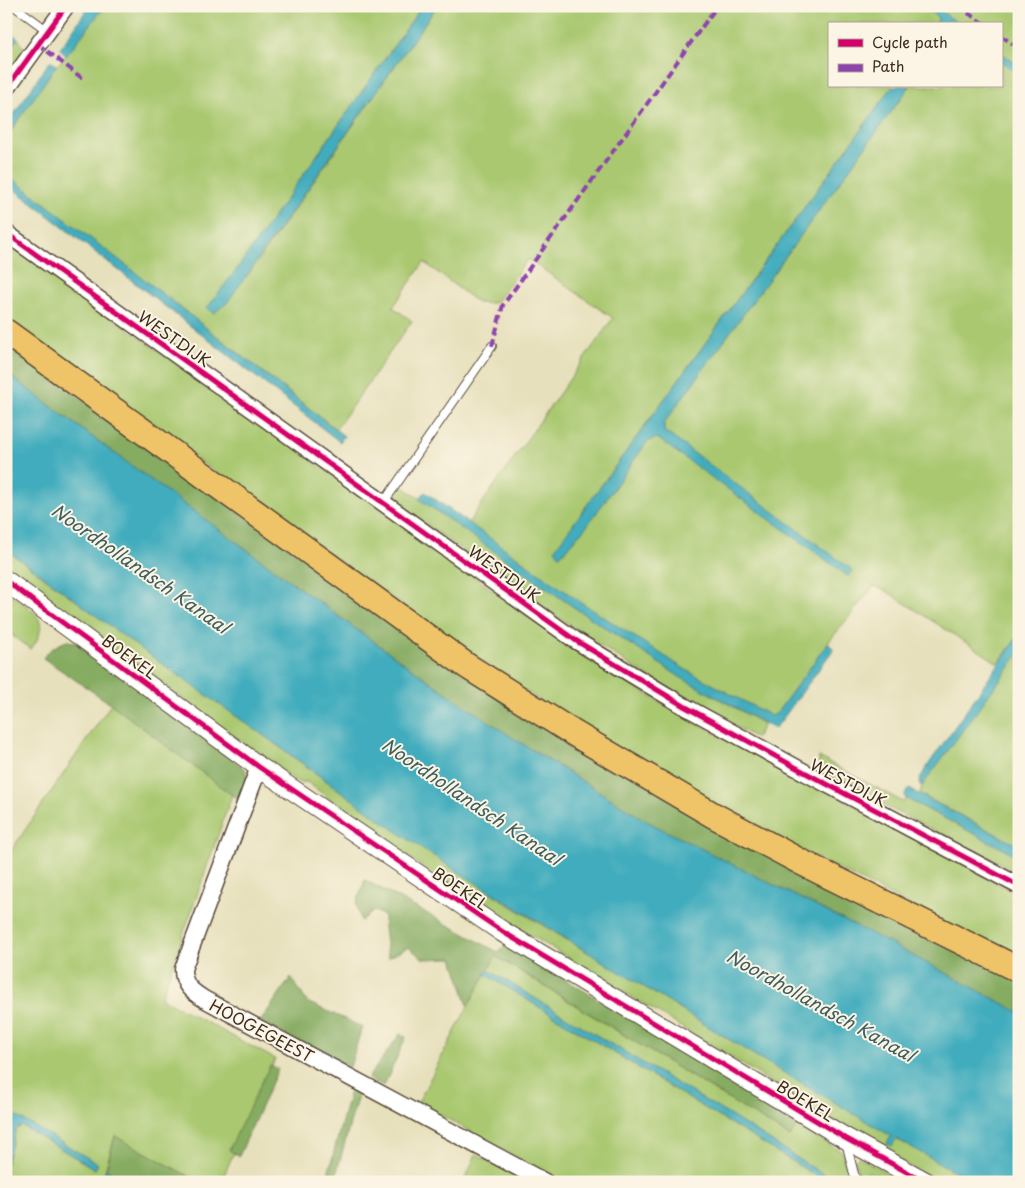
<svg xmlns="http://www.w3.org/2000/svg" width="1025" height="1188" viewBox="0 0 1025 1188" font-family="'Playpen Sans',sans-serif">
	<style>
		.green { fill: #a9c870; stroke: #727947 }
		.forest { fill: #86ac62; stroke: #606b40 }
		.water { fill: #3facbd; stroke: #3d6b6e }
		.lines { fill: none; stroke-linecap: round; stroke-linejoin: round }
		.stream { stroke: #3facbd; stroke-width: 5.5 }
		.service-casing { stroke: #554536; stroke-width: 10 }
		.minor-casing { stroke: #554536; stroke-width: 19 }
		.tertiary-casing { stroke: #554536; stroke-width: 22 }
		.primary-casing { stroke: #554536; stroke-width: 28 }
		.service { stroke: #fff; stroke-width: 8 }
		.minor { stroke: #fff; stroke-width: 16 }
		.tertiary { stroke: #fff; stroke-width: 20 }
		.primary { stroke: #efc469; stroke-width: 25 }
		.quiet { stroke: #8e44ad; stroke-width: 4; stroke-dasharray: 8 4; stroke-linecap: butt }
		.cycleway-casing { stroke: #fcf5e5; stroke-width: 8 }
		.cycleway { stroke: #d6006c; stroke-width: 5 }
		.labels { text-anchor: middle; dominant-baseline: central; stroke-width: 4; stroke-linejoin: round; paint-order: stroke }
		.street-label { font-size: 16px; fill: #3b2a1e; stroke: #fcf5e5 }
		.water-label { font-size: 18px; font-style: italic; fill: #3d5e5e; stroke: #fcf5e5 }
	</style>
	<rect width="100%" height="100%" fill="#fcf5e5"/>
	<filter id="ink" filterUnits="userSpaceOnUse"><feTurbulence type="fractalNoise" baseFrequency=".02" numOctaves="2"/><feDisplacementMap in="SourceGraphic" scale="10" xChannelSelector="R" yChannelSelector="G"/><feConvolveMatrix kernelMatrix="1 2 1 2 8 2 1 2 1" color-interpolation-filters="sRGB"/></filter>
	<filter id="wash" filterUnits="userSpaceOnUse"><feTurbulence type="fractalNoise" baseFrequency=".0096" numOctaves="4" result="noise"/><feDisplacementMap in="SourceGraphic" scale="20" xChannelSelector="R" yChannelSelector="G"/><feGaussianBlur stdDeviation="1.12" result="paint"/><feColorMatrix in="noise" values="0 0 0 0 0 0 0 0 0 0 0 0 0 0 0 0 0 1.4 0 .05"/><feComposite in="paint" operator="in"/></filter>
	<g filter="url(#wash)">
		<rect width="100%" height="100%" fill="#e7e0bc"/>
		<g class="green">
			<polygon points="105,6 422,6 240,265 208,308 209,310 248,275 437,6 922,6 939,18 937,24 829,24 829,86 893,86 581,513 587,526 647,442 657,437 848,576 853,572 849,568 664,431 664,423 910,86 1001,86 1001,24 959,24 934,6 1019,6 1019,635 998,663 886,591 874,586 827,644 776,714 771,716 686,670 579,601 468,523 613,318 528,259 495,303 478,303 424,262 393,307 412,321 336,429 131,269 6,174 6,138 56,66 66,56"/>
			<polygon points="18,38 25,51 6,77 6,54"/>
			<polygon points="6,242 427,542 573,649 678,713 785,771 839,797 1019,895 1019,960 755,827 554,711 282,521 6,320"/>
			<polygon points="402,486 575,608 680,677 764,724 756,738 645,675 532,600 399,505 395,496"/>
			<polygon points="6,550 396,831 516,909 643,986 754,1055 892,1136 887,1143 896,1139 974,1182 938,1182 889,1154 467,896 333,807 334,802 307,782 298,782 6,571"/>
			<path d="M6,592c23,16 49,26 25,57l-25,-18z"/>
			<polygon points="1019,654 1019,846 920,794 920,792 923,784"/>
			<polygon points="111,704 232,795 161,998 275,1059 221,1182 199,1182 115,1136 104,1174 117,1182 6,1182 6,1165 16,1129 22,1126 95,1169 98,1164 18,1117 6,1108 6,858"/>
			<polygon points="819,757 903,802 907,799 1019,857 1019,873 825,776 819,767"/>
			<polygon points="495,956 790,1137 797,1125 842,1152 852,1182 835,1182 731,1116 488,970"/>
			<polygon points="485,974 826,1182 560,1182 418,1102"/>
			<polygon points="476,1154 527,1182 464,1182"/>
			<polygon points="858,1157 904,1182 878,1182 879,1178 868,1172 864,1182 860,1182 855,1160"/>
		</g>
		<g class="forest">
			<polygon points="6,345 466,675 1019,982 1019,1012 889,943 648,822 516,740 439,688 349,624 129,464 6,373"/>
			<path d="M67,641l8,1 170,127c4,10 -1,20 -4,31l-9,-5 -121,-91 -68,-46c7,-9 13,-13 24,-17z"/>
			<polygon points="365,880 498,952 506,944 726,1076 797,1125 790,1137 496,956 468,1006 453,958 424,959 408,947 388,958 384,929 384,916 374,911 361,921 356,904"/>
			<polygon points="291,977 307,1002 362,1027 350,1067 260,1022"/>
			<polygon points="400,1034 406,1037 384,1086 368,1078"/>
			<polygon points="270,1065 278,1069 239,1156 229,1150"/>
			<polygon points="350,1091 358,1095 334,1182 326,1182"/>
			<polygon points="115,1136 199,1182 128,1182 106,1170"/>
		</g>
		<g class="water">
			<polygon points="89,6 105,6 66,56 60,49"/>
			<polygon points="422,6 437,6 227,303 214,313 207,308 240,265"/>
			<polygon points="922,6 934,6 959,24 937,24 938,17"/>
			<polygon points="12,34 18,38 6,54 6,40"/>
			<polygon points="1001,53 1019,65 1019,74 1001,62"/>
			<polygon points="50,61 56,65 56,66 6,138 6,126 49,62"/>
			<polygon points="893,86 910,86 664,423 664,431 850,568 853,572 848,576 657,438 647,442 587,526 560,556 555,549"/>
			<polygon points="6,174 131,269 344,436 340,442 6,183"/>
			<polygon points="6,373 129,464 349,624 439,688 516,740 648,822 889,943 1019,1012 1019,1182 974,1182 896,1139 892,1146 887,1144 891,1136 754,1055 455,870 396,831 281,748 134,644 35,570 6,550"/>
			<polygon points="425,492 579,601 686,670 771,716 776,714 827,644 830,645 833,648 833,650 779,724 775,728 773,728 680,677 575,608 419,499"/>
			<polygon points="1019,635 1019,654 922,786 919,784 920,779 926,768"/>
			<path d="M909,789l110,57v11l-114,-59c-1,-4 1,-7 4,-9z"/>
			<polygon points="488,970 731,1116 835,1182 826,1182 485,974"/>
			<polygon points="6,1108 18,1117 98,1164 95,1169 22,1126 16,1129 6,1165 6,1141 10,1128 10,1118 6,1115"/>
			<polygon points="106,1170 128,1182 117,1182 104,1174"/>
		</g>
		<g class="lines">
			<polyline class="stream" points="873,1182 875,1176"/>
		</g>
	</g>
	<g filter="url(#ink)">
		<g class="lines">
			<g class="service-casing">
				<g id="service">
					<polyline points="14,6 48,31"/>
					<polyline points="384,502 492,346"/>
					<polyline points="846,1142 856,1182"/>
				</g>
			</g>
			<g class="minor-casing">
				<g id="minor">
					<polyline points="6,89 66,6"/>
					<polyline points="6,233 575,640 684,706 806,773 1019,886"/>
					<path d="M259,767l-76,202c0,16 8,22 21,30l341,183"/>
				</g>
			</g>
			<g class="tertiary-casing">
				<polyline id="tertiary" points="6,581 259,767 503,932 845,1138 925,1182"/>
			</g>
			<g class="primary-casing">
				<polyline id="primary" points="6,332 467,666 575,734 713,815 801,862 1019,970"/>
			</g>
			<use href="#service" class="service"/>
			<use href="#minor" class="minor"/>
			<use href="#tertiary" class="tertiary"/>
			<use href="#primary" class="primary"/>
			<g class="quiet">
				<polyline points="958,6 984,24"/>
				<polyline points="1001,36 1019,48"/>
				<polyline points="38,44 82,78"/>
				<polyline points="492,346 503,305 717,6"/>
			</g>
			<g class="cycleway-casing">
				<g id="cycleway">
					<polyline points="6,89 66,6"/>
					<polyline points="6,233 575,640 684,706 806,773 1019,886"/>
					<polyline points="6,581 259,767 503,932 845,1138 925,1182"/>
				</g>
			</g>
			<use href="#cycleway" class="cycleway"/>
		</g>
	</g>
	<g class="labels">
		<g class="street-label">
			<text transform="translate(175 338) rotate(35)">WESTDIJK</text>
			<text transform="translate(505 573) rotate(36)">WESTDIJK</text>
			<text transform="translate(130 656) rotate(36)">BOEKEL</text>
			<text transform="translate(849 782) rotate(28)">WESTDIJK</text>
			<text transform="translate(461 888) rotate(34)">BOEKEL</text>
			<text transform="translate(262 1030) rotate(28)">HOOGEGEEST</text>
			<text transform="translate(806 1100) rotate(31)">BOEKEL</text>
		</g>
		<g class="water-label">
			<text transform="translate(141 568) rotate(35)">Noordhollandsch Kanaal</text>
			<text transform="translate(472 801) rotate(34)">Noordhollandsch Kanaal</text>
			<text transform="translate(821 1005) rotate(29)">Noordhollandsch Kanaal</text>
		</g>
	</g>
	<rect width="1025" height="1188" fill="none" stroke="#fcf5e5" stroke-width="25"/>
	<rect x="828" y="22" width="175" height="65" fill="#fcf5e5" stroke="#afa495"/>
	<rect x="838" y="39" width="25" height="8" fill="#d6006c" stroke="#afa495"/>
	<text x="872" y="48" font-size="15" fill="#3b2a1e">Cycle path</text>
	<rect x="838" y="64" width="25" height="8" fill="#8e44ad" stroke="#afa495"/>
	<text x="872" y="72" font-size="15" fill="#3b2a1e">Path</text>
</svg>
